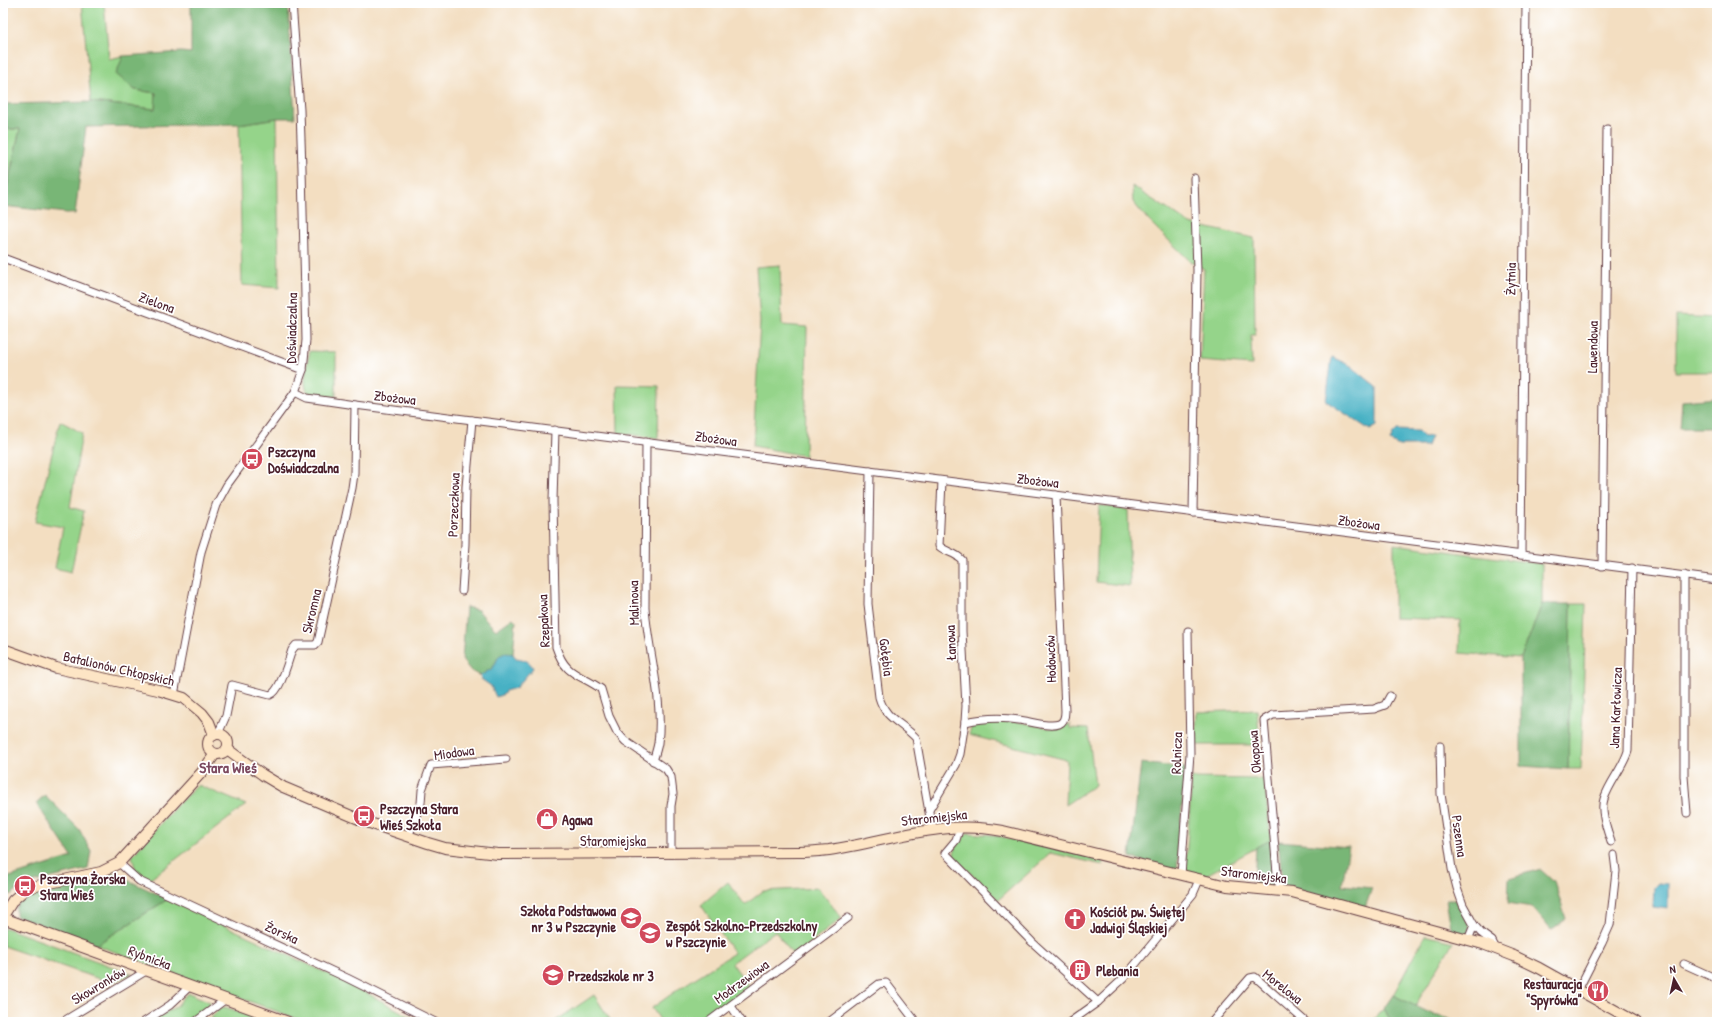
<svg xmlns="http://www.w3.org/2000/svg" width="1720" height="1025" viewBox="0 0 1720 1025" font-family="'Patrick Hand',sans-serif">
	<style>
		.green { fill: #95d48a; stroke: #707a5a }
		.forest { fill: #78b676; stroke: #616a50 }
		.water { fill: #46b1c4; stroke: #486878 }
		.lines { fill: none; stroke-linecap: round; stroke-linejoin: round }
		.street-casing { stroke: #633c42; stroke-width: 9 }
		.secondary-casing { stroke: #633c42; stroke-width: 12 }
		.street { stroke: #fff; stroke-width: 7 }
		.secondary { stroke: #fde5c5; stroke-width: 10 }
		.labels { text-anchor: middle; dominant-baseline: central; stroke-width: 3.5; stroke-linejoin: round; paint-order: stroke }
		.street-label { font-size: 14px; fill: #4a1f2b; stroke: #fff }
		.poi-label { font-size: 14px; font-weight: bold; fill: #4a1f2b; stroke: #fff; text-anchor: start }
		.neighbourhood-label { font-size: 15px; font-weight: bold; fill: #7c4a60; stroke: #fff }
	</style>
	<rect width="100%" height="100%" fill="#fff"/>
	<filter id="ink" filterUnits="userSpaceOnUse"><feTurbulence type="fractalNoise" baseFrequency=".025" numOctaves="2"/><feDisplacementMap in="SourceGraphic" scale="8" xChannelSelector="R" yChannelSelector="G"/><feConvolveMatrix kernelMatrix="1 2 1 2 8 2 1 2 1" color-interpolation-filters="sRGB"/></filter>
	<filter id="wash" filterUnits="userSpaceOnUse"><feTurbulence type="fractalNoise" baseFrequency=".012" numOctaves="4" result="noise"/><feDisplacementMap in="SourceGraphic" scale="16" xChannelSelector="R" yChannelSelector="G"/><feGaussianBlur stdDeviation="0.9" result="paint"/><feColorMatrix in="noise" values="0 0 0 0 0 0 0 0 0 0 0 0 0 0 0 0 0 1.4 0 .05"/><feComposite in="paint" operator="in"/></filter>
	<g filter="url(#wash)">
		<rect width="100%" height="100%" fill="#f3dec1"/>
		<g class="green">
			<polygon points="82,3 104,3 109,59 123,56 117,74 135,90 156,93 155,109 91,102"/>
			<polygon points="277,118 279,288 242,285 239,124"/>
			<polygon points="3,129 20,129 3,203"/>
			<polygon points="1132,186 1190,224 1254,238 1255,335 1251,335 1252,365 1200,361 1204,269 1191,262 1148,220 1133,202"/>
			<polygon points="780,265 782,325 807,327 805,456 753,446 760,322 756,267"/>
			<polygon points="1676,316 1717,318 1717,372 1676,372"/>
			<path d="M310,351l26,1v45c-8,-1 -18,-1 -26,-3 -10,-4 -2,-34 0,-43z"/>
			<polygon points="617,385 659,386 658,438 618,433"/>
			<polygon points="60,421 82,433 70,507 84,511 71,572 55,568 63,527 35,522"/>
			<polygon points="1099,505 1128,510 1130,586 1096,582"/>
			<polygon points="1394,544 1542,564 1542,604 1521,658 1459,653 1460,620 1394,618"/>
			<polygon points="1571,604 1586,604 1581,769 1568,769"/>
			<polygon points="1257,710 1260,745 1195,745 1197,712"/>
			<polygon points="992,721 1019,722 1054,729 1070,724 1070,728 1088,729 1095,785 1065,805 1067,760 969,735 972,726"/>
			<polygon points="1192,778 1264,779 1271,840 1206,875 1185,873"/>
			<polygon points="198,785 246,805 148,881 137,876 132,856 179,803"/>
			<polygon points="967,833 993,835 1103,860 1103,865 1051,853 998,900 953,857 956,847"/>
			<polygon points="728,882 745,905 763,891 818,888 842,918 794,956 775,931 732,963 750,988 701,1022 661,1021 652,1008 680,988 734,953 701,905"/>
			<polygon points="168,899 352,985 420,1022 306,1022 96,945"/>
			<polygon points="3,927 132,974 111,983 3,946"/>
			<polygon points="1425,935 1453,942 1415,1006 1393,995"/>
			<path d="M189,993l21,9c-10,23 -38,20 -60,20l27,-16 6,-8z"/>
			<polygon points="594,995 611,1021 554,1022"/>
			<polygon points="225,1007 268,1022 222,1022 211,1018 219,1009"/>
			<polygon points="1384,1008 1391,1022 1371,1022"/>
		</g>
		<g class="forest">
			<polygon points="191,3 288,3 295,118 277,118 239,124 86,127 75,214 3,206 20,129 3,129 3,104 91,102 155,109 156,93 135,90 116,74 123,56 181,52 191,53"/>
			<polygon points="1717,398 1717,428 1680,428 1682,401"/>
			<polygon points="1542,604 1571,604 1568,769 1521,766 1521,658"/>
			<polygon points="466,607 478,610 490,624 496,630 513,618 516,621 513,654 499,656 493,668 480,676 471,671 462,660"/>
			<polygon points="1141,763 1185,768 1177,871 1130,857"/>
			<polygon points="45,795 79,829 91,851 88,869 23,885 11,895 3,890 3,879 72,857 36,803"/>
			<polygon points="1271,840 1274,886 1254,885 1256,847"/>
			<polygon points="1278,841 1349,847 1342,885 1372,888 1365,908 1283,886"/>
			<polygon points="1541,869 1554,881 1566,919 1551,930 1532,907 1508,903 1509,878"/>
			<polygon points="113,873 168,899 96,945 16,916 16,908 24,895"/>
			<polygon points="1446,900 1456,900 1470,925 1467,937 1452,933"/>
			<polygon points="1393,995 1434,1015 1462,1022 1391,1022 1384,1008"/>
		</g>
		<g class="water">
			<polygon points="1332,357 1351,366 1377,387 1377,426 1370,430 1326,401"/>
			<polygon points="1397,430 1418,431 1424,437 1431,436 1427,446 1399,446 1390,441 1393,434"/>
			<path d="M505,653l8,1 3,4c8,1 14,3 17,10l-17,20 -11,3 -1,3 -8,3 -5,-11 -10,-7 -1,-3 13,-8 6,-12z"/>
			<polygon points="1658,883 1668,884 1668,909 1653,907 1654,887"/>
		</g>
	</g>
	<g filter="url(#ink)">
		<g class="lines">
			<g class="street-casing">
				<g id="street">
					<polyline points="3,258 303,370"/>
					<polyline points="295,392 307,398 355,405 1717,580"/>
					<path d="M555,430l-2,71 3,146c10,30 23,26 45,42l8,27 8,16 8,9 41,28 5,8 2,17 -2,12v48"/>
					<path d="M646,442l-1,166c3,43 19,92 13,135 -1,6 -3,12 -5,18"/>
					<path d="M870,471l-2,133 11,93c6,22 22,25 37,41l16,91"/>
					<polyline points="1193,513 1197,270 1194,178"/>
					<polyline points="1521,555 1526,3"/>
					<polyline points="1602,566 1607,129"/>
					<polyline points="1684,575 1684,776 1687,813"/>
					<polyline points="462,591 465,544 466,487 472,420"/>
					<polyline points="174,695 201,552 216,505 227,485 295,392 303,370 306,340 302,169 300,110 292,3"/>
					<path d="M965,722c18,-4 36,-5 54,-2 10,1 30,8 40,4 5,-2 6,-8 6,-13l-9,-216"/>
					<path d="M218,734l8,-18 6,-31 38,10c11,-4 18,-34 22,-45l4,-5h19l3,-3 34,-154 2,-14 1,-69"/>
					<polyline points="1440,746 1441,794 1452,869 1457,888 1463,905 1474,925 1481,933 1492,941 1496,949"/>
					<path d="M929,810l27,-45 4,-11 5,-32 1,-16 -4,-75v-71c-7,-8 -15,-7 -23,-14l3,-65"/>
					<polyline points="960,827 956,840 945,853 1032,942 1098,1002"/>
					<polyline points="408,837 421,803 422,790 431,765 506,759"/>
					<path d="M1611,842c-4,-12 -11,-31 -7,-43 6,-18 19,-31 24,-48l4,-183"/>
					<polyline points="119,863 139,881 347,978 435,1022"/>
					<polyline points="1181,875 1190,754 1188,631"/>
					<polyline points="1280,891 1277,873 1264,720 1273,715 1374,709 1385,705 1390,696"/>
					<polyline points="1468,940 1474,925"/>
					<polyline points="1684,964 1717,979"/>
					<polyline points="1578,990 1602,943 1610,925 1616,871 1614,855"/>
					<polyline points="731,1006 742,1022"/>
					<polyline points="62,1022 146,971"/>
					<polyline points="144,1022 170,1005 189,987"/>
					<polyline points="195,1022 226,999"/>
					<polyline points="708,1022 848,918"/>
					<polyline points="829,1022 879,984 886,983 916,1022"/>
					<polyline points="1070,1022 1098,1002 1124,978 1193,894 1199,880"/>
					<polyline points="1212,1022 1250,978 1255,977 1306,1022"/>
				</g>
			</g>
			<g class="secondary-casing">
				<g id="secondary">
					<polyline points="3,649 56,668 158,690 184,698 202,713 209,722 214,735"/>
					<circle cx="218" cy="744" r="10"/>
					<path d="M227,749l36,26 20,12 78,33 67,23 17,5 53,6 301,-2c10,0 20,-1 30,-2 61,-9 110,-31 174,-19l224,55 65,6 191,52 31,12 25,12 97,54"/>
					<polyline points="3,916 13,900 27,888 101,872 119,863 202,772 215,754"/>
					<polyline points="3,918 288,1022"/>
				</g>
			</g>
			<use href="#street" class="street"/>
			<use href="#secondary" class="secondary"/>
		</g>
	</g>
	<defs>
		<g id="bus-disc" transform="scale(1.15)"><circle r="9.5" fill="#d1495b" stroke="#fff"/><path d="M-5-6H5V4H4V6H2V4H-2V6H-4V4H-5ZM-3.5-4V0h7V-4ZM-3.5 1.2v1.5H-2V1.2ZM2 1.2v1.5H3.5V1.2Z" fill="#fff"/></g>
		<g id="shop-disc" transform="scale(1.15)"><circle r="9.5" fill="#d1495b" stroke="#fff"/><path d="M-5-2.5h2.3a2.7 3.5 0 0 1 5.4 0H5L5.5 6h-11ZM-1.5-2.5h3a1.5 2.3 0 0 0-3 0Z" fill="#fff"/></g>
		<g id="school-disc" transform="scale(1.15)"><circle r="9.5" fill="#d1495b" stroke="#fff"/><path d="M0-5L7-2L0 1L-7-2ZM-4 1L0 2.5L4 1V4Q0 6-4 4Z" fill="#fff"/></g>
		<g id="church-disc" transform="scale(1.15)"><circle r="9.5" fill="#d1495b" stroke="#fff"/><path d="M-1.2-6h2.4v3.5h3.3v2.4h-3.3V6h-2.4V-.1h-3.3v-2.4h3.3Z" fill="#fff"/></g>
		<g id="building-disc" transform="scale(1.15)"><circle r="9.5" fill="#d1495b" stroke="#fff"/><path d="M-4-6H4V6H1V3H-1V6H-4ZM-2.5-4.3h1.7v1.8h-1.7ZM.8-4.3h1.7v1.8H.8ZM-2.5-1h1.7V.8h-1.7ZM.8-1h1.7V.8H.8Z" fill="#fff"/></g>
		<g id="restaurant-disc" transform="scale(1.15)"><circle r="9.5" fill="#d1495b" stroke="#fff"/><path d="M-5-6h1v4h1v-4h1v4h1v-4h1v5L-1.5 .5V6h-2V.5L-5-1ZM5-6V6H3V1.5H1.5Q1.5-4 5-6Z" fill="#fff"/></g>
	</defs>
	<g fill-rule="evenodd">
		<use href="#bus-disc" x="252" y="459"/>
		<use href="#bus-disc" x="364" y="816"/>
		<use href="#shop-disc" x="547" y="819"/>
		<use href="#bus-disc" x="25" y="886"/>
		<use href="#school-disc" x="631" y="918"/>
		<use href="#church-disc" x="1075" y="919"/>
		<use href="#school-disc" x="650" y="933"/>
		<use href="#building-disc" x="1080" y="970"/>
		<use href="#school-disc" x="553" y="975"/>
		<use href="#restaurant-disc" x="1598" y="991"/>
	</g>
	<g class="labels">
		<g class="street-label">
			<text transform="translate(1510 279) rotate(-89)">Żytnia</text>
			<text transform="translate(157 302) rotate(20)">Zielona</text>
			<text transform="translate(291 328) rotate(-89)">Doświadczalna</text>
			<text transform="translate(1592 347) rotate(-89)">Lawendowa</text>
			<text transform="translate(395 397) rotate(7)">Zbożowa</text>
			<text transform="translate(716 438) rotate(8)">Zbożowa</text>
			<text transform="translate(1038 480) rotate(7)">Zbożowa</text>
			<text transform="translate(453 505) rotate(-88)">Porzeczkowa</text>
			<text transform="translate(1359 522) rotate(8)">Zbożowa</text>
			<text transform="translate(633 603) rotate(-91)">Malinowa</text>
			<text transform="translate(311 611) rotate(-77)">Skromna</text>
			<text transform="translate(543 621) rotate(-93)">Rzepakowa</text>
			<text transform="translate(950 643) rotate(-92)">Łanowa</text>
			<text transform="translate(887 657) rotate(83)">Gołębia</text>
			<text transform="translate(1050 659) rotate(-92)">Hodowców</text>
			<text transform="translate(119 668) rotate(13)">Batalionów Chłopskich</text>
			<text transform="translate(1615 708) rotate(-88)">Jana Karłowicza</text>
			<text transform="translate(454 752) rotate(-8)">Miodowa</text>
			<text transform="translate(1254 752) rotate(-95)">Okopowa</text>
			<text transform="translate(1176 753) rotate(-88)">Rolnicza</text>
			<text transform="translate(934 817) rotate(-6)">Staromiejska</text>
			<text transform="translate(1460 836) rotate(82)">Pszenna</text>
			<text x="613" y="840">Staromiejska</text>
			<text transform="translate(1254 874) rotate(7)">Staromiejska</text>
			<text transform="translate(282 932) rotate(25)">Żorska</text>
			<text transform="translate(150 957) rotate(21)">Rybnicka</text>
			<text transform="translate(741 981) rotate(-36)">Modrzewiowa</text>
			<text transform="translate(98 985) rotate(-31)">Skowronków</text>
			<text transform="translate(1283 986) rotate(38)">Morelowa</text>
		</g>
		<g class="poi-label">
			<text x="268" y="451">Pszczyna<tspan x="268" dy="16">Doświadczalna</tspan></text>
			<text x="380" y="808">Pszczyna Stara<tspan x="380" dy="16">Wieś Szkoła</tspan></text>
			<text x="562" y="819">Agawa</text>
			<text x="40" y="878">Pszczyna Żorska<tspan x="40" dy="16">Stara Wieś</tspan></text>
			<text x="616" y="910" text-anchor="end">Szkoła Podstawowa<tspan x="616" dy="16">nr 3 w Pszczynie</tspan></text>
			<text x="1090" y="911">Kościół pw. Świętej<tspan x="1090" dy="16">Jadwigi Śląskiej</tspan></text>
			<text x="666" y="925">Zespół Szkolno-Przedszkolny<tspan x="666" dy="16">w Pszczynie</tspan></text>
			<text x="1096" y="970">Plebania</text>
			<text x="568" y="975">Przedszkole nr 3</text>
			<text x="1582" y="983" text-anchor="end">Restauracja<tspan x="1582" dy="16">"Spyrówka"</tspan></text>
		</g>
		<g class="neighbourhood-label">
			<text x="228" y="767">Stara Wieś</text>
		</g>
	</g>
	<rect width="1720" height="1025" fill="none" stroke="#fff" stroke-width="16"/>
	<g transform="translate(1674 979) rotate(351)" stroke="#ffffff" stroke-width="3" paint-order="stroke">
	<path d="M0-3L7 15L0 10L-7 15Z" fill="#4a1f2b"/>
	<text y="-6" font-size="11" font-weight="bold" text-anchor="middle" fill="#4a1f2b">N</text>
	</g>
</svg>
